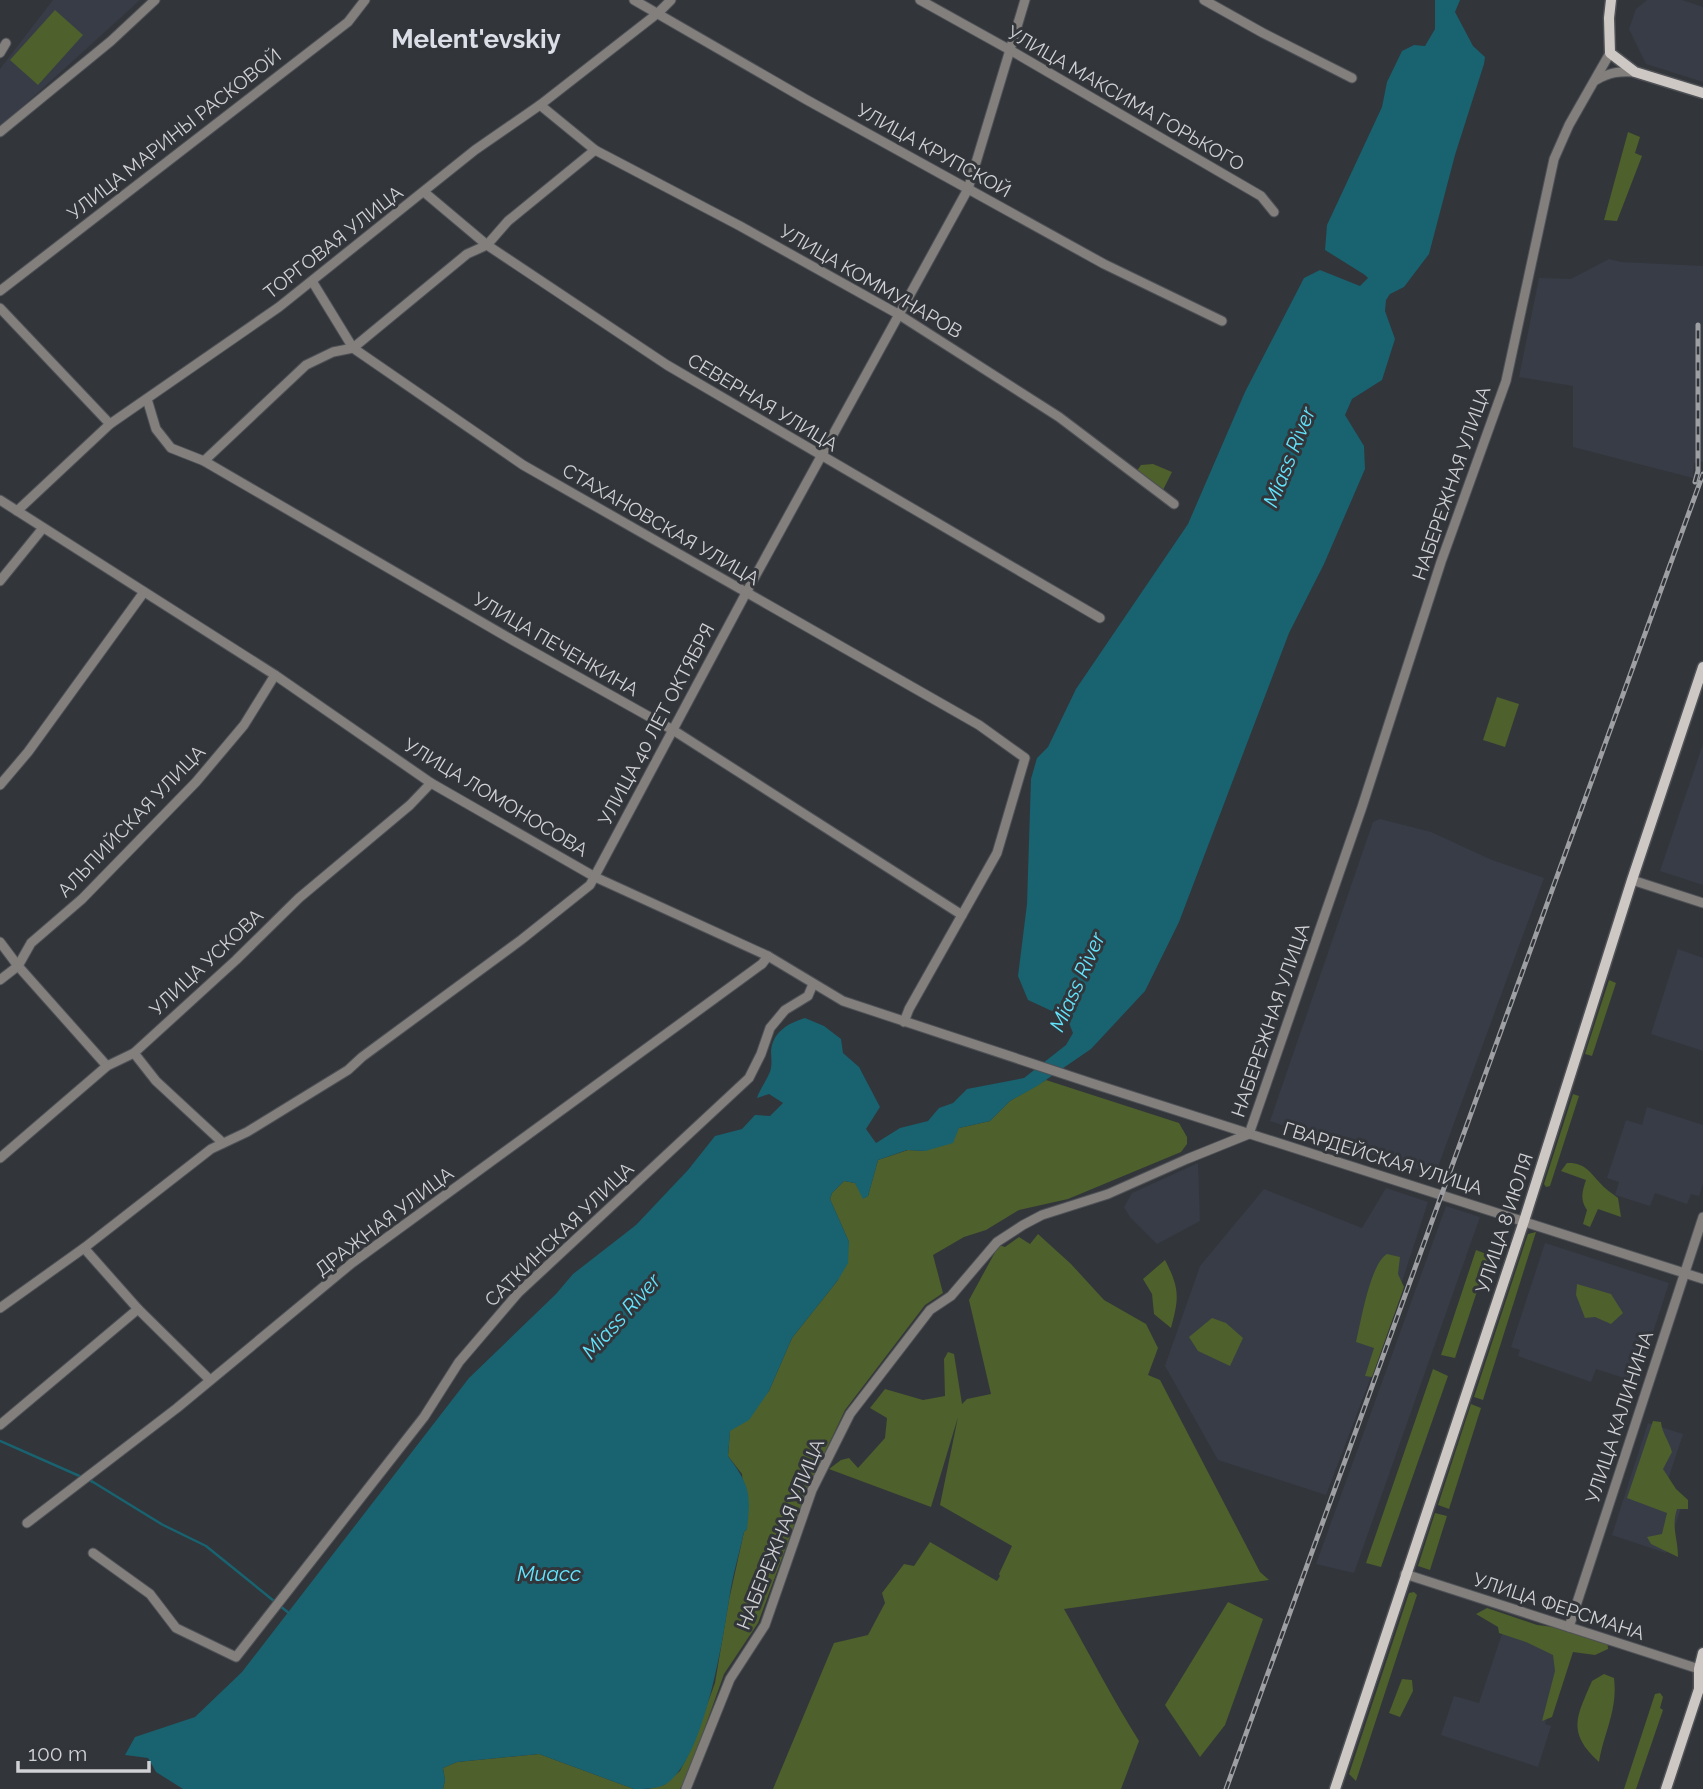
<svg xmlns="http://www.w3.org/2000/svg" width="1703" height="1789" viewBox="0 0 1703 1789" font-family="Raleway,sans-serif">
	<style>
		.built { fill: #383c47 }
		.green { fill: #4e602c }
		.water { fill: #19626f }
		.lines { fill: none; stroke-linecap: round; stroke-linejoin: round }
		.stream { stroke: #19626f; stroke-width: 2.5 }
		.minor-casing { stroke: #4e5156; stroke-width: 11 }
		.major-casing { stroke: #4e5156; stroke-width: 13 }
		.minor { stroke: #827f7d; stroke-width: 9 }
		.major { stroke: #cec8c4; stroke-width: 10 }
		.rail-casing { stroke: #9d9fa3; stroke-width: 5 }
		.rail { stroke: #32353a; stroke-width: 2.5; stroke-dasharray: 8; stroke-linecap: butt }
		.labels { text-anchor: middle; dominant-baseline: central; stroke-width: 6; stroke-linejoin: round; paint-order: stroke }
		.street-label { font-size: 19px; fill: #d0d1d5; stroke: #32353a }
		.water-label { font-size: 21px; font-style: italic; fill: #62e5fe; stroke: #32353a }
		.district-label { font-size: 26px; font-weight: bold; fill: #dbdee6; stroke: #32353a }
	</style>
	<rect width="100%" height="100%" fill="#32353a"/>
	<g class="built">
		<polygon points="53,0 140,0 0,127 0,69"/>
		<polygon points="1647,0 1682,0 1703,7 1703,82 1646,64 1629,29 1636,9"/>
		<polygon points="1609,259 1621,262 1703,266 1703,462 1694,463 1693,478 1573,447 1573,386 1519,377 1539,278 1571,279"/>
		<polygon points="1703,744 1703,885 1660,871"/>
		<polygon points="1380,819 1431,832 1492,860 1544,878 1435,1175 1270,1121 1373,822"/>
		<polygon points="1678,949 1703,958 1703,1051 1651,1034"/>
		<polygon points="1647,1107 1703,1125 1703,1184 1699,1196 1691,1194 1687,1204 1655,1193 1650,1206 1615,1195 1619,1182 1607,1178 1626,1120 1642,1125"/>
		<polygon points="1198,1163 1200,1221 1157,1244 1130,1217 1124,1207 1132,1193"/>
		<polygon points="1386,1188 1428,1202 1371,1377 1326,1495 1218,1460 1165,1366 1200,1266 1264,1189 1362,1228"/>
		<polygon points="1446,1206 1480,1217 1354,1573 1316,1564"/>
		<polygon points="1545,1243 1669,1283 1637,1382 1596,1369 1591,1382 1518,1356 1520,1350 1511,1347"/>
		<polygon points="1648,1423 1683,1434 1663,1495 1683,1502 1666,1553 1612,1535"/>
		<polygon points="1503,1631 1568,1652 1545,1724 1551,1726 1538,1767 1441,1735 1454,1696 1479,1703"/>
	</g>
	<g class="green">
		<polygon points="55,10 83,35 38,85 10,60"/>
		<polygon points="1628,132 1640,137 1635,153 1642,156 1617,221 1604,220"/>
		<polygon points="1153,464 1172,472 1162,492 1136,472 1141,465"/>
		<polygon points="1497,697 1519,704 1505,747 1483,740"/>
		<polygon points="1609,980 1616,983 1592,1056 1585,1054"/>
		<polygon points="1046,1080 1179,1123 1187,1137 1187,1144 1181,1152 1068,1199 1019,1210 986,1230 964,1237 933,1255 943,1293 925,1305 845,1410 808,1488 758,1623 724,1674 688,1775 680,1789 648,1789 664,1785 680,1771 691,1749 715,1683 729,1600 744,1532 747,1529 742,1474 728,1456 730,1430 769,1391 792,1338 838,1280 849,1242 830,1199 832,1193 844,1181 855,1183 864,1198 868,1196 878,1160 908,1150 925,1151 959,1128 990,1121 1010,1101"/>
		<polygon points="1573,1094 1579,1096 1550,1186 1546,1187 1544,1184"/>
		<path d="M1567,1163c17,-1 23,9 33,20 5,6 12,10 18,15l3,19 -23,-8 -8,18 -7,-3 4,-14c-7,-10 -5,-18 -1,-30l-25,-9z"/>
		<polygon points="1536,1232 1483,1400 1474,1397 1528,1234"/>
		<path d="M1038,1234l33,30 33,36 42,24 12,24 -10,27 12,5 100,192 9,8 -205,29c25,44 48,89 75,132l-18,48h-348l61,-146 34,-8 17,-32 -3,-10 22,-29 10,2 16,-24 67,39 3,-5 -1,-2 13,-28 -72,-41 18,-88 -27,90 -102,-38 12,-9 8,-2 9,10 27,-30 2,-20 -17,-10 15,-19 38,11 22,-4 -1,-37 4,-7 6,2 8,50 5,-5 24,-5 -22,-94 30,-55 6,2 14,-10 11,7z"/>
		<polygon points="1476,1250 1489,1255 1455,1358 1441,1355"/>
		<path d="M1387,1254l13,3 -2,17 6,13 -32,90 -7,-1 9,-28 -18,-6c5,-20 14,-78 31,-88z"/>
		<path d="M1165,1260c15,29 14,38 6,68l-17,-14 -2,-20 -9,-15z"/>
		<polygon points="1577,1284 1611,1294 1623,1313 1611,1324 1595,1317 1585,1318 1576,1295"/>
		<polygon points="1212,1318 1226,1323 1243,1338 1230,1366 1198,1351 1189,1337"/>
		<polygon points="1433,1369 1448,1376 1381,1567 1366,1563"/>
		<polygon points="1471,1404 1481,1408 1449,1509 1438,1505"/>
		<path d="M1653,1421l8,1c1,11 8,19 11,30l-9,17 13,20 12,11v9h-11c-6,18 1,29 1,48l-27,-13 -4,-7 15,-3 5,-21 -40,-15z"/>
		<polygon points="1435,1513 1447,1516 1430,1570 1418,1566"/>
		<polygon points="1414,1592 1417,1595 1356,1781 1349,1774 1409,1593"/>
		<polygon points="1228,1602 1263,1619 1225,1725 1200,1757 1165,1705"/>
		<polygon points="1487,1608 1537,1625 1562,1628 1607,1637 1608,1649 1595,1655 1573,1652 1552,1717 1542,1721 1555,1671 1553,1655 1526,1642 1499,1633 1498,1627 1476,1614"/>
		<path d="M1604,1674l10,4c4,32 -10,54 -15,84 -33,-30 -22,-46 -7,-81z"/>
		<polygon points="1402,1679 1412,1680 1413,1691 1400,1717 1389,1713"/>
		<polygon points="1660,1693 1663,1697 1660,1708 1663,1710 1636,1789 1624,1789 1655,1694"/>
		<polygon points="539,1754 634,1789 443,1789 445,1780 443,1768 457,1762"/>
	</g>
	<path class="water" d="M1435,0h25l-5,12 18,34 12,11 -1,7 -29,91 -26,99 -25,33 -14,7 -4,6 -1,11 10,28 -13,41 -30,19 -7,16 19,31 1,23 -41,95 -35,69 -110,289 -34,69 -54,58 -54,37 -27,15 -20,20 -31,7 -6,15 -28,8 -18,-1 -29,10 -10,36 -5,3 -8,-16 -11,-2 -12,12 -2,6 19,43 -1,21 -10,17 -46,58 -23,53 -20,29 -19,11 -2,25c22,30 23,37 19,73l-3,3c-5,23 -12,45 -15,68 -7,44 -25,159 -63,184 -9,5 -22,5 -32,5l-95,-35 -82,8 -14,6 2,12 -2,9h-260l-27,-17 -8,-14 -23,-3 10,-18 60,-20 47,-45 227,-294 87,-84 17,-20 63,-49 52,-55 27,-34 27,-7 13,-14 15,1 13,-13 -14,-9 -12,4c3,-9 13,-23 14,-30 1,-6 0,-12 0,-17 2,-20 18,-28 34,-33l19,8 17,13 2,14 16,14 21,40 -14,22 10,14 24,-15 28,-7 11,-13 14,-5 14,-14 57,-11 42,-33 7,-12 -6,-15 -39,-18 -10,-24 9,-72 4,-125 6,-21 11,-11 28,-58 112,-165 57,-132 59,-114 16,-8 40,16 8,-8 -3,-3 -40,-25 2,-25 55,-118 5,-25 15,-31 12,-6 11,1 10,-17z"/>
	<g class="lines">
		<polyline class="stream" points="0,1441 93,1482 163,1525 206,1546 290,1614"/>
		<g class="minor-casing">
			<g id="minor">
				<polyline points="634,0 807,100 1104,264 1222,321"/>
				<polyline points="920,0 1010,50 1261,196 1274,212"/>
				<polyline points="1204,0 1263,33 1352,78"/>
				<polyline points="0,53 6,43"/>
				<path d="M1596,80c14,-8 24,-9 39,-8"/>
				<polyline points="540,105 595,150 740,226 898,314 1059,417 1174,504"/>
				<polyline points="0,132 111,41 155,0"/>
				<polyline points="424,192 487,245 667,365 1100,618"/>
				<polyline points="312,281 353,348 523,465 979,725 1025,758 997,853 909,1009 904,1022"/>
				<polyline points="0,291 348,22 365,0"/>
				<polyline points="0,308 110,424"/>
				<polyline points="147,399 156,429 171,448 204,461 514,641 673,730 962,915"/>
				<polyline points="204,461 306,365 333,352 353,348 467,254 487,245 508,221 595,150"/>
				<polyline points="0,500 275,675 431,783 595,877 768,956 843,1001 1091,1083 1703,1279"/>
				<polyline points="17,511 110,424 279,307 475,150 540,105 658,13 671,0"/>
				<polyline points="0,581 43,528"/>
				<polyline points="0,785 28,752 144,592"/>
				<polyline points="1632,880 1703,903"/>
				<polyline points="0,942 18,966 107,1066"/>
				<polyline points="0,980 18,966 31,943 82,899 196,782 244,725 275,675"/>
				<polyline points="134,1053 156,1081 223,1143"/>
				<polyline points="0,1158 107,1066 134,1053 236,960 299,898 410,805 431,783"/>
				<polyline points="84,1248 138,1309 210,1380"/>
				<polyline points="0,1308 84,1248 211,1149 247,1132 348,1070 362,1057 521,940 590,885 746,593 968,189 1025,0"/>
				<polyline points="0,1425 138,1309"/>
				<polyline points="27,1523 177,1408 352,1263 762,964 768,956"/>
				<polyline points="93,1553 150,1594 176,1628 236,1657 424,1417 459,1362 518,1293 749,1078 761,1054 770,1028 785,1010 808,996 813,984"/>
				<polyline points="1405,1574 1699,1669"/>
				<polyline points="1569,1627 1703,1217"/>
				<polyline points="686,1789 730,1679 765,1625 812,1490 850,1414 930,1310 951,1296 997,1242 1023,1225 1042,1215 1108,1194 1187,1159 1249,1134 1362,807 1441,562 1506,381 1554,159 1569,125 1610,53"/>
			</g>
		</g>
		<g class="major-casing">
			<g id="major">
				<polyline points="1611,0 1609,18 1610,53 1635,72 1703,93"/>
				<polyline points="1699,1689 1699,1669 1703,1653"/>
				<polyline points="1335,1789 1524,1221 1632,880 1703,667"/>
				<polyline points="1666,1789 1699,1689 1703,1683"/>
			</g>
		</g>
		<use href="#minor" class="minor"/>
		<use href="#major" class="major"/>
		<g class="rail-casing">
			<g id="rail">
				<polyline points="1695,482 1698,471 1698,325"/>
				<polyline points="1226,1789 1703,474"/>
			</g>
		</g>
		<use href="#rail" class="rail"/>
	</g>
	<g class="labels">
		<g class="street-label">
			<text transform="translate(1126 98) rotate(30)">УЛИЦА МАКСИМА ГОРЬКОГО</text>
			<text transform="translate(174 134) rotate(-38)">УЛИЦА МАРИНЫ РАСКОВОЙ</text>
			<text transform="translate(934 150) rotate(29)">УЛИЦА КРУПСКОЙ</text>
			<text transform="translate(333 242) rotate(-38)">ТОРГОВАЯ УЛИЦА</text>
			<text transform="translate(871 281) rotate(30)">УЛИЦА КОММУНАРОВ</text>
			<text transform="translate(763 402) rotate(31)">СЕВЕРНАЯ УЛИЦА</text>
			<text transform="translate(1451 483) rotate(-71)">НАБЕРЕЖНАЯ УЛИЦА</text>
			<text transform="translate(661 524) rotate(30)">СТАХАНОВСКАЯ УЛИЦА</text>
			<text transform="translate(556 644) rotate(30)">УЛИЦА ПЕЧЕНКИНА</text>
			<text transform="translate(656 724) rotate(-62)">УЛИЦА 40 ЛЕТ ОКТЯБРЯ</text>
			<text transform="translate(496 797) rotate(31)">УЛИЦА ЛОМОНОСОВА</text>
			<text transform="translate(131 821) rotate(-46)">АЛЬПИЙСКАЯ УЛИЦА</text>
			<text transform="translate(206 962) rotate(-43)">УЛИЦА УСКОВА</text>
			<text transform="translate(1270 1020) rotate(-71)">НАБЕРЕЖНАЯ УЛИЦА</text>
			<text transform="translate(1383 1158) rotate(17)">ГВАРДЕЙСКАЯ УЛИЦА</text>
			<text transform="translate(384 1221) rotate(-37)">ДРАЖНАЯ УЛИЦА</text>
			<text transform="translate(1504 1223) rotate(-72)">УЛИЦА 8 ИЮЛЯ</text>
			<text transform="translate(559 1234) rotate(-44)">САТКИНСКАЯ УЛИЦА</text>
			<text transform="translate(1619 1417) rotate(-72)">УЛИЦА КАЛИНИНА</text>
			<text transform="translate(780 1534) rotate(-68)">НАБЕРЕЖНАЯ УЛИЦА</text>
			<text transform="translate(1559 1606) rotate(18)">УЛИЦА ФЕРСМАНА</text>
		</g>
		<g class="water-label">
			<text transform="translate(1289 457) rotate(-68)">Miass River</text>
			<text transform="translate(1077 982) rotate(-66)">Miass River</text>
			<text transform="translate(621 1316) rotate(-48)">Miass River</text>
			<text x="549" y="1573">Миасс</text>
		</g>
		<g class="district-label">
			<text x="476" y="39">Melent'evskiy</text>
		</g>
	</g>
	<path d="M18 1761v10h131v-10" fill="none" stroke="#d0d1d5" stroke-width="3.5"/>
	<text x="28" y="1761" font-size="21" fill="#d0d1d5" stroke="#32353a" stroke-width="5" paint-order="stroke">100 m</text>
</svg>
